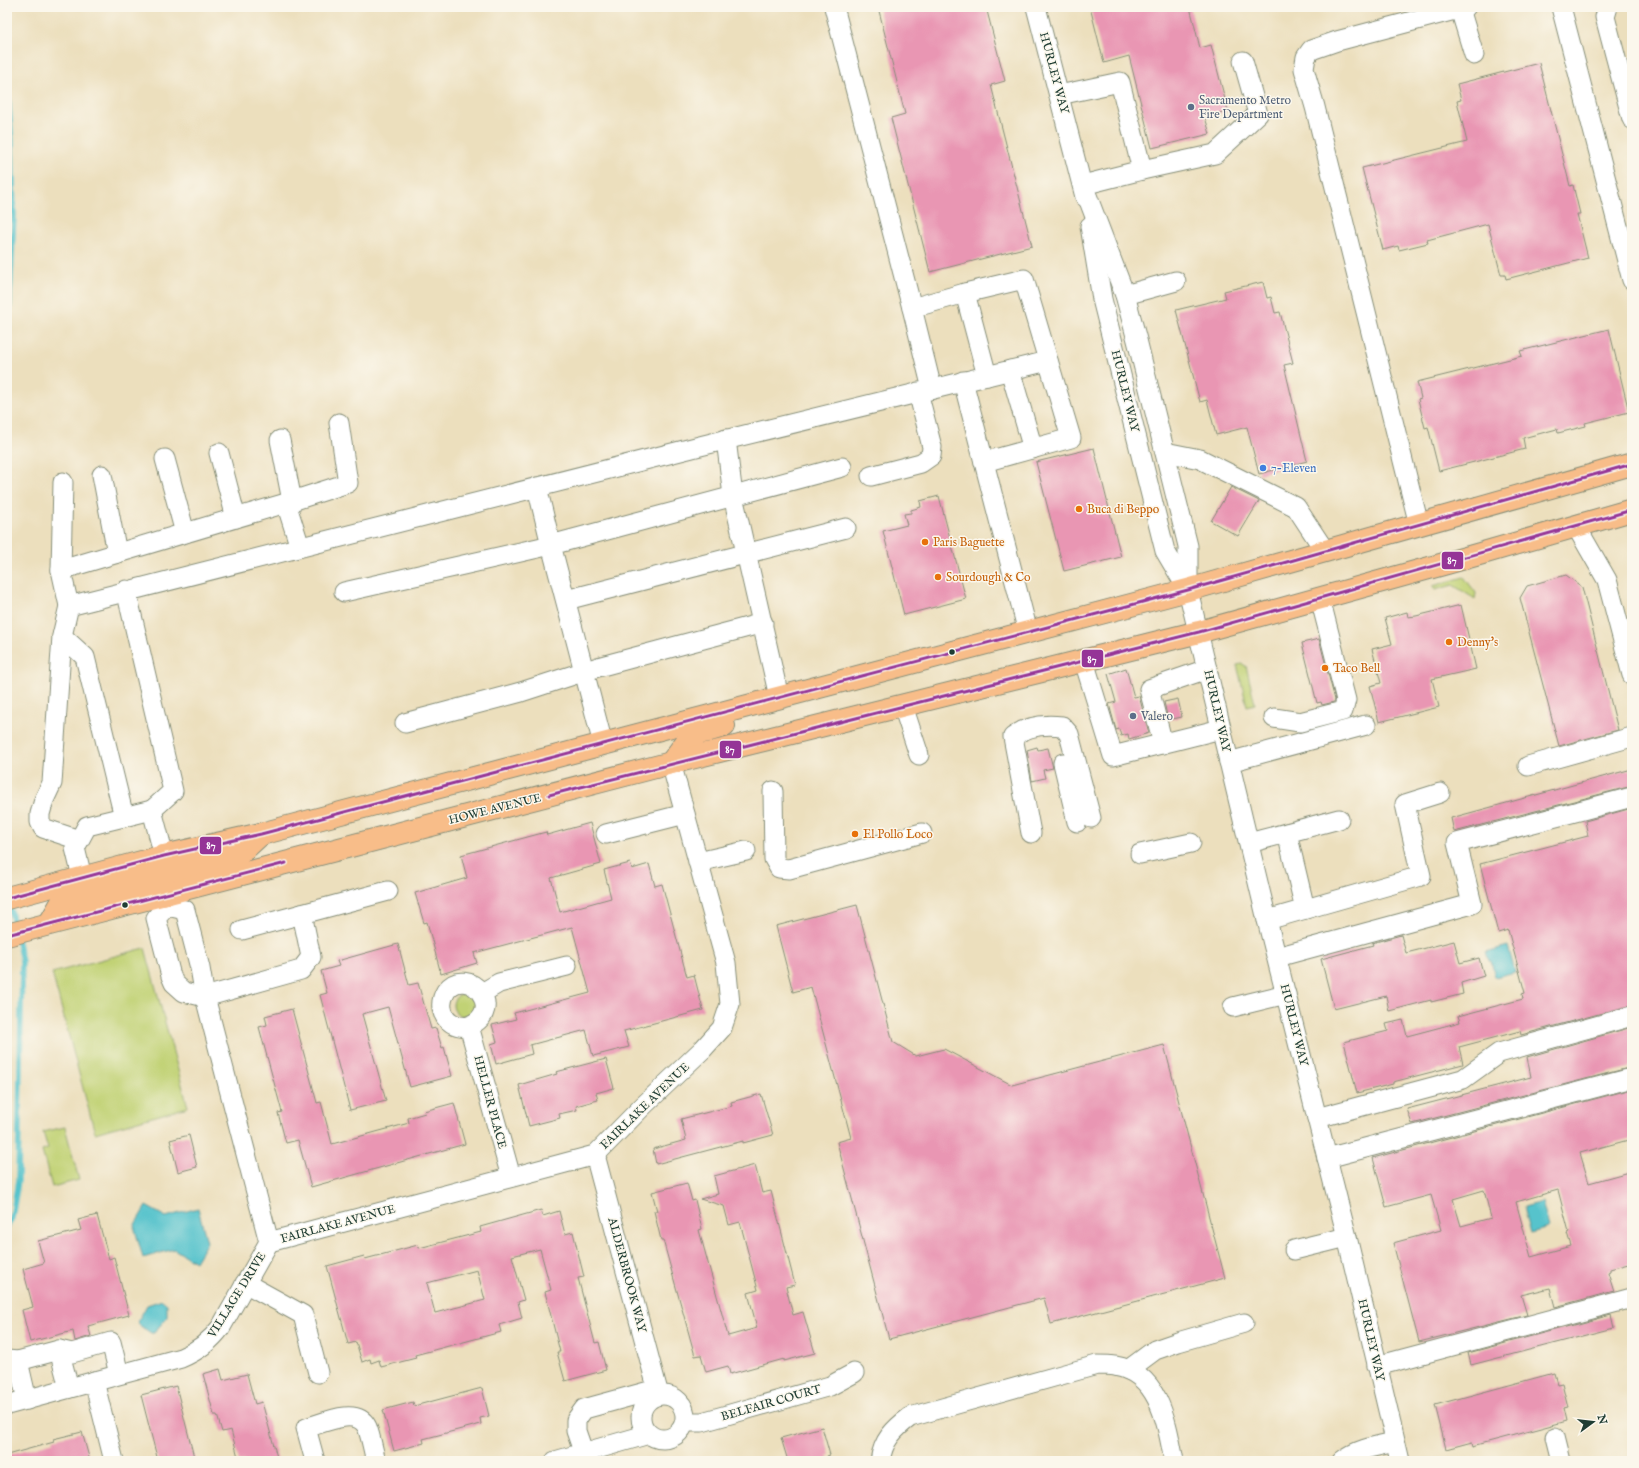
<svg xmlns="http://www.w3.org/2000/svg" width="1639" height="1468" viewBox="0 0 1639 1468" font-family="'IM FELL English',serif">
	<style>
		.green { fill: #c1d275; stroke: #708854 }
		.water { fill: #56c3cc; stroke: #3a8080 }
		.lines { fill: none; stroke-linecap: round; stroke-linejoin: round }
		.stream { stroke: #56c3cc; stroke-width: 5.5 }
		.building { fill: #e996b3; fill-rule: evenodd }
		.minor-casing { stroke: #868e78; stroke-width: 21 }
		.major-casing { stroke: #868e78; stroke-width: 24 }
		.minor { stroke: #fff; stroke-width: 19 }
		.major { stroke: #f8bd89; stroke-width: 22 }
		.bus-1-casing { stroke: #fbf7ec; stroke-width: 6 }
		.bus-1 { stroke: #953497; stroke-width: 3 }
		.service-dot { fill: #5c6f8a; stroke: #fbf7ec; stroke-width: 1.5 }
		.shop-dot { fill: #3f7fe0; stroke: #fbf7ec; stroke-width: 1.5 }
		.food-dot { fill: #e8710a; stroke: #fbf7ec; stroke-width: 1.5 }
		.bus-dot { fill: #1f3d34; stroke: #fbf7ec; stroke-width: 1.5 }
		.labels { text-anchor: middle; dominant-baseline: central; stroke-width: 3; stroke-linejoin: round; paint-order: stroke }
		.street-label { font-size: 12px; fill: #1f3d34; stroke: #fbf7ec }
		.service-label { font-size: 12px; fill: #4e5e75; stroke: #fbf7ec; text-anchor: start }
		.shop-label { font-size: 12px; fill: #366cbe; stroke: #fbf7ec; text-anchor: start }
		.food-label { font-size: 12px; fill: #c56008; stroke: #fbf7ec; text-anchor: start }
		.line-badge { stroke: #fbf7ec; stroke-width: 1.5 }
		.badge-label { font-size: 11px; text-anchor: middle; font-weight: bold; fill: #fff }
	</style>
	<rect width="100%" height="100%" fill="#fbf7ec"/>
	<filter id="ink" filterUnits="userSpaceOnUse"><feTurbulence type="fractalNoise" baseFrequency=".025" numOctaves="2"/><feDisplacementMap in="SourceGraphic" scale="8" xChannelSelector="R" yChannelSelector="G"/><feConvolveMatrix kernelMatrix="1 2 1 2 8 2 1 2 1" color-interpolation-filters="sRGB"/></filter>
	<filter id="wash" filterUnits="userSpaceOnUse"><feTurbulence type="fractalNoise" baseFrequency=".012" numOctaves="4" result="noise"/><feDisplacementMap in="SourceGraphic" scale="16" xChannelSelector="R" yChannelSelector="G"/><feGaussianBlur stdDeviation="0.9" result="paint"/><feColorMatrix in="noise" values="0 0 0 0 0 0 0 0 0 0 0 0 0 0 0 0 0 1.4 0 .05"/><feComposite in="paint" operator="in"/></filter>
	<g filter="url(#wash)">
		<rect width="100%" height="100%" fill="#ecdfbd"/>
		<g class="green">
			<polygon points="1464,577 1476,593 1475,599 1453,585 1435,590 1433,586"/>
			<polygon points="1242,664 1246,666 1255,704 1247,706 1237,665"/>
			<polygon points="145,948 188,1107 95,1133 52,973"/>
			<circle cx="464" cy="1005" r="11"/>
			<polygon points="65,1127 79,1180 52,1187 42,1151 48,1149 43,1132"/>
		</g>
		<g class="water">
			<polygon points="1508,946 1515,972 1495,977 1491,961 1489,961 1486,952"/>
			<polygon points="1542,1202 1549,1228 1530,1233 1523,1207"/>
			<polygon points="146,1206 166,1217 198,1208 207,1242 195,1262 174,1249 143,1258 134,1226"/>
			<polygon points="162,1300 167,1304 167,1317 154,1333 151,1333 139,1325 138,1321 147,1305"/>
		</g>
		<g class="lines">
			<g class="stream">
				<polyline points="7,82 12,143 14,215 7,358"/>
				<polyline points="9,903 15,929"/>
				<polyline points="7,1227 12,1218 18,1181 22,961 17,938"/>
			</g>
		</g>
		<g id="blocks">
			<g class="building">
				<polygon points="878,7 986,7 1005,81 991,85 1032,246 930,272 891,118 905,114"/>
				<polygon points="1090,7 1190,7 1200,48 1211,45 1228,111 1205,117 1210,134 1152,148 1129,56 1104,63"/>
				<polygon points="1539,63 1570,186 1573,185 1580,214 1577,214 1588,258 1506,279 1505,275 1501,275 1488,224 1427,240 1428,243 1399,250 1398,246 1383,250 1362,168 1467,142 1457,101 1461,100 1457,84"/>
				<polygon points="1263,282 1267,298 1271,297 1275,313 1280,312 1293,363 1284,365 1307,461 1259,474 1247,427 1216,435 1207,400 1200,402 1176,310 1226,298 1224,291"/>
				<polygon points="1609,329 1629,412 1585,423 1586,426 1558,433 1557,429 1523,438 1525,449 1439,471 1428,427 1425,428 1418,399 1421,398 1417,382 1522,356 1520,351"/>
				<polygon points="1094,448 1121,557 1064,571 1036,462"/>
				<polygon points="1231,487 1259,501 1238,536 1211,521"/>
				<polygon points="939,496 966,599 904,615 883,531 907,525 904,514 911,513 911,510 921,507 920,501"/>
				<polygon points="1566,575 1582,587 1618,730 1559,746 1520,598 1527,586"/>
				<polygon points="1461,605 1476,669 1432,679 1439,707 1379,722 1370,686 1381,683 1372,649 1392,644 1385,618 1407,612 1408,617 1416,616"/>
				<polygon points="1319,639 1335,700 1334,702 1322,705 1321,702 1317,703 1302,643"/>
				<polygon points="1126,668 1134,697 1139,696 1149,733 1129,739 1128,734 1121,736 1119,729 1116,730 1109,704 1116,702 1108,674"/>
				<polygon points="1178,699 1182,717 1168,720 1164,702"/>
				<polygon points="1037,747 1038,750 1048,748 1053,768 1043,770 1045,778 1032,781 1027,750"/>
				<polygon points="1632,769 1632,786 1454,832 1451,818"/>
				<polygon points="1632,808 1632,1005 1521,1035 1520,1031 1459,1047 1463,1064 1393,1082 1393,1084 1357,1093 1344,1042 1388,1031 1386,1024 1403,1020 1407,1036 1460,1022 1458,1016 1523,999 1522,994 1525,993 1508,930 1498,933 1480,864 1588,836 1585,821"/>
				<polygon points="590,823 601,864 551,878 560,912 611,898 604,870 630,863 632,869 649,864 655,886 662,884 687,977 694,975 703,1010 624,1031 629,1047 593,1056 586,1030 530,1045 532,1054 496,1064 491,1044 497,1042 492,1025 516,1019 514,1013 590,993 572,927 474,953 477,963 441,974 427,922 424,923 415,893 467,878 461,855 546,832 547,835"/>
				<polygon points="857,905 893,1042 916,1056 944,1049 1012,1085 1164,1045 1225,1278 1051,1324 1044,1298 889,1339 837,1142 851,1138 811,987 793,992 776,926"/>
				<polygon points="1401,935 1406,953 1454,941 1460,963 1479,958 1484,976 1461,983 1463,994 1431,1002 1431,1000 1389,1011 1386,996 1334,1009 1321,959 1373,945 1372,943"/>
				<polygon points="398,944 409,985 418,983 431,1029 436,1028 442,1048 444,1047 452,1076 410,1087 388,1007 362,1014 386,1101 350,1110 320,995 327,993 321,971 339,966 337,961"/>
				<polygon points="292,1009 317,1103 321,1102 332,1144 409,1123 408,1118 425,1113 424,1111 454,1103 465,1144 311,1187 298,1140 286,1143 278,1113 282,1112 259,1027 267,1025 265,1016"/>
				<polygon points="1632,1027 1632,1067 1412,1124 1407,1109 1531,1077 1527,1057"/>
				<polygon points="606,1059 614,1088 596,1093 598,1100 576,1106 577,1110 559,1114 560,1118 529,1126 519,1085 557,1074 556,1072"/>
				<path d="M1632,1089v50l-52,14 9,30 43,-12v92l-22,6v2l-2,1 6,19 -59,16 -5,-19 -29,7 6,20 -108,27 -26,-99 48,-13 -10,-35 -45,12 -13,-49zM1484,1190l7,28 -30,8 -8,-27zM1558,1190l11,42 -2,1 4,13 -40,11 -15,-55z"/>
				<polygon points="761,1094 773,1135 743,1143 743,1141 656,1164 653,1149 686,1140 681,1119 732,1106 731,1102"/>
				<polygon points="189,1135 197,1167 178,1172 170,1140"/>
				<polygon points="755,1165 762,1193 771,1191 795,1285 786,1287 793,1315 803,1312 815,1353 784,1361 784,1359 730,1374 728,1366 706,1372 701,1355 695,1356 663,1240 661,1240 654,1211 657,1211 652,1192 687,1183 692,1201 695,1200 702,1229 699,1230 728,1336 757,1328 748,1293 758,1290 740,1222 729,1225 724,1206 700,1199 718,1194 714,1176"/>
				<path d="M541,1210l2,6 16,-5 6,23 8,-2 11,45 -6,1 17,65 4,-1 7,28 -41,11 -8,-29h3l-15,-60 6,-2 -11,-41 -28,7 12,44 -6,2 4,16 -23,7 2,7 -86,23 1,3 -35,9 -2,-7 -8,3 -1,-4 -8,3 -6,-20 -8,2 -21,-78 37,-10 1,3 53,-14 1,3 62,-16 -1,-5zM477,1270l8,30 -50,13 -8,-30z"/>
				<polygon points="97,1215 109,1259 114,1257 129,1315 88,1326 91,1336 75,1341 73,1331 30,1342 22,1310 33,1307 23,1269 44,1263 38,1241 81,1230 78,1220"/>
				<polygon points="1611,1315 1614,1328 1471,1365 1468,1353"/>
				<polygon points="220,1369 223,1380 247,1374 255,1404 262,1402 278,1461 239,1461 231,1430 222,1432 217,1415 214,1415 203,1374"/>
				<polygon points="1554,1373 1557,1384 1562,1383 1568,1407 1564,1408 1567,1421 1473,1446 1472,1442 1446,1449 1435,1405"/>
				<polygon points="176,1386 195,1461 158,1461 141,1395"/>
				<polygon points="482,1388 489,1416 480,1418 481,1424 423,1439 424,1443 394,1451 383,1410 413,1402 414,1406"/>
				<polygon points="822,1427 830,1455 827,1456 829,1461 788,1461 781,1438"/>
				<polygon points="82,1432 90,1461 7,1461 7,1455 54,1442 53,1439"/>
			</g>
		</g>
	</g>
	<g filter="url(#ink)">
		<use href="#blocks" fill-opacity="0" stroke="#868e78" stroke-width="1"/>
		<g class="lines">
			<g class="minor-casing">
				<g id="minor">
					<polyline points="834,7 912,308"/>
					<polyline points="1036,7 1085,197"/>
					<polyline points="1561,7 1632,280"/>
					<polyline points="1608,7 1605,17 1632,119"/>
					<polyline points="1460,9 1474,55"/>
					<polyline points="1059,95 1120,82 1142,170 1215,154 1258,114 1243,61"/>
					<polyline points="1083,185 1125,295 1137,340 1188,546 1188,590 1267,920 1347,1237 1400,1461"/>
					<polyline points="1083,185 1142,170"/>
					<polyline points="1090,226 1102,299 1165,551 1188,590"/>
					<polyline points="1125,295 1176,281"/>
					<polyline points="1010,370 1033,449"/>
					<polyline points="963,381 1028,632"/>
					<polyline points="932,389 912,308 965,293"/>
					<polyline points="726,439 733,496 779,697"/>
					<polyline points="280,440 292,501"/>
					<polyline points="1165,452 1200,459 1296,507 1325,551"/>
					<polyline points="219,453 236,518"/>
					<polyline points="165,459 185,533"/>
					<polyline points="984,462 1071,438 1024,279 965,293 987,376"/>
					<polyline points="102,475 117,553"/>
					<polyline points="871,476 921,463 931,456 932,447 918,392"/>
					<polyline points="63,482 61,570 69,606"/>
					<polyline points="1419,525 1315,107 1304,69 1306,57 1311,50 1337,41 1466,7"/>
					<polyline points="1576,526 1607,580 1632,675"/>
					<polyline points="300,547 286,503 348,483 339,423"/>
					<polyline points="61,570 286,503"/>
					<polyline points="126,590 173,791 152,810"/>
					<polyline points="344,592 551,545 537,487"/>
					<polyline points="566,600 846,528"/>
					<polyline points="62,636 85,657 124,817"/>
					<polyline points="1084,661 1113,756 1221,729"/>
					<polyline points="903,706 919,755"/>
					<polyline points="1274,718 1300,722 1343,711 1346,700 1320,598"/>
					<polyline points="405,723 521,692 598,667 763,623"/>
					<polyline points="603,744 551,545 842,467"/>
					<polyline points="1163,744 1149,689 1207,669"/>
					<polyline points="1229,762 1366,725"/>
					<polyline points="1063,763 1077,822"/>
					<polyline points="1528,766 1632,737"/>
					<polyline points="773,791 774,859 779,868 789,869 922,833"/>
					<path d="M1031,833l-18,-96c13,-11 32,-13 49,-11l7,8 22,84"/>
					<polyline points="1287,833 1305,909"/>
					<polyline points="606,834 685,814"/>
					<polyline points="79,840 43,828 40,822 40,814 44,800 52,783 62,636 69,606 700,446 1048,361"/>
					<polyline points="1249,843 1339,819"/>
					<polyline points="1140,854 1191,843"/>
					<polyline points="698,862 746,851"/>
					<polyline points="82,877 75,848 87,826 152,810 164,856"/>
					<polyline points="167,906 156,918 171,976 174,983 184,992 205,997 301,970 311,957 302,914 388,891"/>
					<polyline points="1267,920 1421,876 1405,804 1440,793"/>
					<polyline points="242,930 302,914"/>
					<polyline points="1277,957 1472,904 1457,843 1632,797"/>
					<polyline points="482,993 499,983 567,966"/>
					<polyline points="1233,1007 1286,994"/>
					<path d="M469,1026c-12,2 -25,-4 -27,-18 -1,-6 1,-12 4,-17 21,-28 62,18 23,35l42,151"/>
					<polyline points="1317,1118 1463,1079 1499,1053 1632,1016"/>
					<polyline points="595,1155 659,1395"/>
					<polyline points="1327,1158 1632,1078"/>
					<polyline points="269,1242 595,1155 642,1107 703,1049 722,1028 730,1004 726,963 671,763"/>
					<polyline points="1294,1250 1347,1237"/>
					<polyline points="245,1283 303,1315 318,1373"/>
					<polyline points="59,1350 69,1388"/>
					<polyline points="7,1360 18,1361 59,1350 72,1353 111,1342 119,1374"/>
					<polyline points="18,1361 27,1400"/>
					<polyline points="1377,1366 1632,1298"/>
					<polyline points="1128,1370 1155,1350 1178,1342 1244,1323"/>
					<polyline points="94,1381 114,1461"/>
					<circle cx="663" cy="1417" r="22"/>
					<path d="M7,1405l174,-47c17,-7 29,-16 40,-31l48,-85 -64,-245 -5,-29 -15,-58 -18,-4"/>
					<polyline points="685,1422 702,1422 830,1386 854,1373"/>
					<polyline points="1555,1437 1561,1461"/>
					<polyline points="584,1454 576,1431 576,1420 584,1409 657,1389"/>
					<path d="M315,1461l-9,-33c17,-5 51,-22 61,-1 4,10 6,23 9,34"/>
					<polyline points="555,1461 649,1434"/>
					<path d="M880,1461c3,-21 14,-32 30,-44l187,-52c6,0 13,0 18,1 45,7 52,59 59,95"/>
					<path d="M1342,1461c15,-12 34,-15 53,-19"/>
				</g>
			</g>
			<g class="major-casing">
				<g id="major">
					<polyline points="671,763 687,741 700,733 724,726"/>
					<path d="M163,895c0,-11 -1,-15 9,-21l64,-17 25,-23"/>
					<polyline points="7,898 164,856 261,834 1188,590 1632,464"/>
					<path d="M50,923l12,-21 83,-22c9,-7 17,-12 19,-24"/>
					<polyline points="7,935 671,763 1199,632 1476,555 1632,510"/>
				</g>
			</g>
			<use href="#minor" class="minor"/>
			<use href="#major" class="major"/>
			<g class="bus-1-casing">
				<g id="bus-1">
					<polyline points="549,795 1199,632 1632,510"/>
					<polyline points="7,898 164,856 261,834 1188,590 1632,464"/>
					<polyline points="7,935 286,863"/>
				</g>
			</g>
			<use href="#bus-1" class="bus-1"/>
		</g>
	</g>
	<g class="service-dot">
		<circle cx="1191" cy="107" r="4"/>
		<circle cx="1133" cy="716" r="4"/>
	</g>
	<circle class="shop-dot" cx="1263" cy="468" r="4"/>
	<g class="food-dot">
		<circle cx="1079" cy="509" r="4"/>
		<circle cx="925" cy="542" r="4"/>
		<circle cx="938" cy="577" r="4"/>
		<circle cx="1449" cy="642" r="4"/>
		<circle cx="1325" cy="668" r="4"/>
		<circle cx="855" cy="834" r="4"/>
	</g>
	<g class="bus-dot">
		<circle cx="952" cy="652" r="3.5"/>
		<circle cx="125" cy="905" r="3.5"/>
	</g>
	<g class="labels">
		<g class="street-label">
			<text transform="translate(1054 73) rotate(75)">HURLEY WAY</text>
			<text transform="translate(1125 391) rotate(76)">HURLEY WAY</text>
			<text transform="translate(1217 711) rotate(77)">HURLEY WAY</text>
			<text transform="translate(495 809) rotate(-14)">HOWE AVENUE</text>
			<text transform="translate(1294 1025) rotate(76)">HURLEY WAY</text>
			<text transform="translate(490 1102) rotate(75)">HELLER PLACE</text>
			<text transform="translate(645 1106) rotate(-44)">FAIRLAKE AVENUE</text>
			<text transform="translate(338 1224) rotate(-15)">FAIRLAKE AVENUE</text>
			<text transform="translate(627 1275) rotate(75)">ALDERBROOK WAY</text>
			<text transform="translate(237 1295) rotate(-58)">VILLAGE DRIVE</text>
			<text transform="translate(1371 1340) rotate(77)">HURLEY WAY</text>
			<text transform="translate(771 1403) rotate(-16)">BELFAIR COURT</text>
		</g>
		<g class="service-label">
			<text x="1199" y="100">Sacramento Metro<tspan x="1199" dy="14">Fire Department</tspan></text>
			<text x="1141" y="716">Valero</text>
		</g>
		<g class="shop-label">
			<text x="1271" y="468">7-Eleven</text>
		</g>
		<g class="food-label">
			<text x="1087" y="509">Buca di Beppo</text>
			<text x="933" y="542">Paris Baguette</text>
			<text x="946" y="577">Sourdough &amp; Co</text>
			<text x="1457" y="642">Denny's</text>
			<text x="1333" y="668">Taco Bell</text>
			<text x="863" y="834">El Pollo Loco</text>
		</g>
	</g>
	<g class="line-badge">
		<rect x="1441" y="551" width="23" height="19" rx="4" fill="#953497"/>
		<rect x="1081" y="649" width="23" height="19" rx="4" fill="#953497"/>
		<rect x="719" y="740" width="23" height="19" rx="4" fill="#953497"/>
		<rect x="199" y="836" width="23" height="19" rx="4" fill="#953497"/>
	</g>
	<g class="badge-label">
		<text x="1452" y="564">87</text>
		<text x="1092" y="663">87</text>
		<text x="730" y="753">87</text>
		<text x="211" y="849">87</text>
	</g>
	<rect width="1639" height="1468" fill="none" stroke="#fbf7ec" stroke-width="24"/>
	<g transform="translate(1593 1422) rotate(75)" stroke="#fbf7ec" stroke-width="3" paint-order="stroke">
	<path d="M0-3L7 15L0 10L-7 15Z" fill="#1f3d34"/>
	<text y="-6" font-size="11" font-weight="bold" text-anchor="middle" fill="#1f3d34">N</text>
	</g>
</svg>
